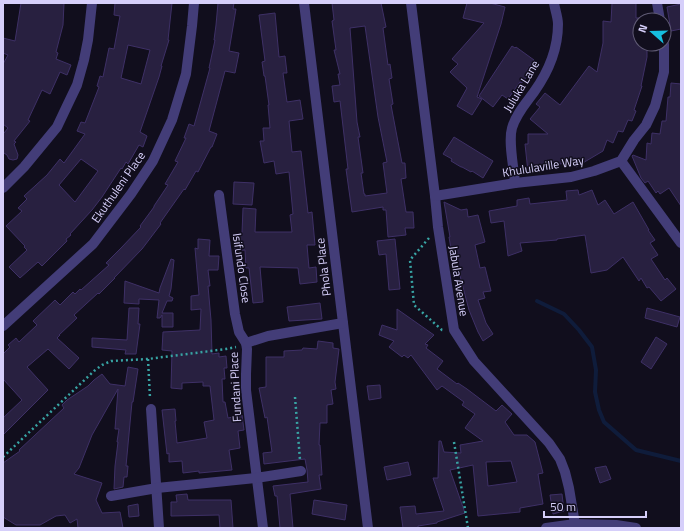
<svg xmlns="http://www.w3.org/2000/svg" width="684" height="531" viewBox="0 0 684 531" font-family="'Titillium Web',sans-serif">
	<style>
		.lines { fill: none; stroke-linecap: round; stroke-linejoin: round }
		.stream { stroke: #0f1c3b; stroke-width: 4 }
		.building { fill: #282040; stroke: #3e3066; fill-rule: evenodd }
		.path { stroke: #38a4a4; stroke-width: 2.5; stroke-dasharray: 2 3; stroke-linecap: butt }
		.street { stroke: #433d78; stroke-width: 10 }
		.labels { text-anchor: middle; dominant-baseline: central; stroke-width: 3; stroke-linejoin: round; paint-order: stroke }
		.street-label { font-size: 12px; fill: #d6cffa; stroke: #110e1d }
	</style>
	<rect width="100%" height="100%" fill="#110e1d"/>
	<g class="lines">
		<polyline class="stream" points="537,301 564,314 579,330 592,347 596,370 595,392 599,410 604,422 636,450 681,461"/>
	</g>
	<g class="building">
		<polygon points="21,3 64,3 63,25 56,52 58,53 56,59 71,65 67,75 60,72 50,94 42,90 28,120 30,121 14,141 16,142 14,144 18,155 17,159 13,160 9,159 7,155 4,153 3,154 3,132 4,133 8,128 3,124 3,64 8,55 3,53 3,38 15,41"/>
		<path d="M115,3h57l-4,37h1l-8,26h1l-3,11 -19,55 7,4 -4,11 -4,-2 -11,19 -2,-2 -4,7 -1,-1 -19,29 -10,13 -22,24 1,1 -5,4 1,2 -25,25 -4,-4 -18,16 -11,-11 18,-17 -3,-3 1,-1 -19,-20 16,-15 -4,-3 9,-9 -3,-3 23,-21 13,-16 4,4 21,-29 -8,-3 4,-9 4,1 14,-36 -2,-1 3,-10 3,1 6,-29 5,1 6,-33 -6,-1zM128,45l22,5 -9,34 -20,-6zM81,159l17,12 -23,31 -16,-17z"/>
		<polygon points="218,3 234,3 233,9 236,9 229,51 239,53 235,73 225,71 209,131 217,134 212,147 211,147 198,172 196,171 185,190 184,189 160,223 161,224 142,249 114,278 115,278 99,294 98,293 74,315 77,318 59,335 60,335 57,338 79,358 69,369 48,349 27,367 48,390 3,435 3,418 22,400 3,379 3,354 10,347 8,345 16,338 19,342 37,325 33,321 55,300 60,305 73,292 75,294 80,289 81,290 109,265 106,263 121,248 141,227 140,226 154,207 154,206 168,185 165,184 178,162 175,161 186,138 184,138 189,124 194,126 210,68 209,68 215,40 214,40 216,25"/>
		<path d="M332,3h49l5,24 -3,1 5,37 2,-1 2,14 -3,1 4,25 -2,1 11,58h3l1,15 -5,1 5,33h7l1,16h-9l1,7 -18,2 -2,-27h-3v-3l-31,5 -6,-43h2l-8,-68 -6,1 -2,-16 8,-1 -2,-11h2l-6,-24h2l-4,-29 2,-1zM365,26l13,91 9,45 -4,1 4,30 -22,3v-2h-1l-3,-21h2l-5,-36h2l-3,-15 -7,-94z"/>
		<polygon points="467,3 490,3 505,7 501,24 477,97 482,99 472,115 457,106 467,88 450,72 458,64 452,59 484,23 463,18"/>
		<polygon points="612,3 636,3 636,18 640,18 640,44 647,44 647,57 641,86 642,86 634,110 636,111 632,121 628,120 623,132 618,131 613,143 607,140 603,151 576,167 573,162 539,167 540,171 528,172 525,144 528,144 528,134 548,134 530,119 540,107 536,104 545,93 560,105 589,66 597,72 603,43 603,21 611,22"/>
		<polygon points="681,4 681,29 671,31 667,7"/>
		<polygon points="275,13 279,57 285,56 287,73 283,73 287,102 300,100 303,119 289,121 292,152 301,151 308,213 312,212 315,245 307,245 309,268 316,267 317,282 300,284 298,268 260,267 263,302 253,303 249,268 246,268 245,250 235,251 234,234 242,233 243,208 256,209 255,232 292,232 290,215 293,214 289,172 276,174 274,161 264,163 260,141 264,141 263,128 270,128 268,105 269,105 265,76 264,76 262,62 265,61 259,15"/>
		<polygon points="512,46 515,48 516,47 534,60 527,70 530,72 522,83 520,82 508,99 502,95 493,107 479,96"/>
		<polygon points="671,83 681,84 681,206 669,188 660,194 658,191 656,193 648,181 645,183 641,178 632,156 633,155 646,160 647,143 651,144 652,133 660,134 662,121 666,121 668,97 670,97"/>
		<polygon points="454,137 493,161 483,178 472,171 471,172 462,167 461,167 451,161 452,159 443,154"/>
		<polygon points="234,182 254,183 252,205 233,204"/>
		<polygon points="578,190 579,195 592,190 598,205 605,200 614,214 633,202 649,230 648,230 655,240 650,243 658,255 651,259 665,280 667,278 676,289 661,301 649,287 647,288 641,278 639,281 623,257 607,270 591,273 585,235 557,239 557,240 520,243 522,251 508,256 504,221 491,223 489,211 517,206 517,200 529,198 530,204 567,200 566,191"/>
		<polygon points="444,202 461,210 467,209 468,217 478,215 485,242 475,245 480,268 485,267 491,291 483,292 485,298 478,300 486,323 493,334 483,341 478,332 469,310 459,272 455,273 449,237 450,237"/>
		<polygon points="198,239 210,240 209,256 219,256 218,270 208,270 210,286 208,286 211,320 212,354 219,353 219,357 226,356 227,368 224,368 225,379 222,379 223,402 225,402 228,418 242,415 244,430 238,431 240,448 229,450 232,470 199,473 199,471 183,473 182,461 169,462 169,453 167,454 162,410 175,409 176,421 175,421 177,443 207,438 204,422 214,420 210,386 203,386 203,382 182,383 182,389 171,388 172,351 162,350 163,332 200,330 201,309 191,310 191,296 199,295 195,248 198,249"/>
		<polygon points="395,239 400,289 389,290 386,254 379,255 377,241"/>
		<polygon points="171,259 174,260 171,289 169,296 173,298 172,301 167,301 162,313 173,313 173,327 162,327 162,315 160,318 157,318 159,300 139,299 139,304 124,303 125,281 159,293 160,288"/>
		<polygon points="320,303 322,319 289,321 287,307"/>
		<polygon points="129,308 139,308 138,324 140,324 136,354 125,354 126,350 92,347 92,338 127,340"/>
		<polygon points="647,308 680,317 677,327 645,318"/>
		<path d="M397,309l37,26 -9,9 3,1 -2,3 17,13 -6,8 20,15 1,-1 9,6 29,22 6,-6 10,9 -7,8 9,13h13l8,7 8,31 -5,1 5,30 -23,4v4l-42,4 -5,-51 -23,5 15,43 -28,9v1l-19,3v2h-15l-3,-21 15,-1 1,8 28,-3 -11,-33h5l1,-37h2l3,11 17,1 -1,-8 23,-4 -18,-13 10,-14 -13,-9 2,-3 -22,-16 -5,4 -26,-35 -3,3 -4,-3 -2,2 -13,-10 5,-6 -15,-6 3,-10 15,5zM511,461l6,21 -29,4 -2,-24z"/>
		<polygon points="656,337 667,344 651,369 641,362"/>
		<polygon points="318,341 333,343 333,348 339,349 335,382 336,389 331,390 333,404 327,405 327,423 320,423 319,445 320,445 322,475 319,475 321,489 290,494 293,528 280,528 277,496 275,496 273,486 308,482 307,470 305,459 264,464 263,453 272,452 267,417 265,418 259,388 266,387 266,357 284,357 284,351 302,350 303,348 317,349"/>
		<polygon points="128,367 138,369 133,402 132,402 126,466 128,466 127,477 124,477 123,487 114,489 115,466 118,442 117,442 119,429 115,429 118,389 92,435 79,468 74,474 102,483 96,500 102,513 120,512 123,528 78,528 77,519 70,523 65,515 56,516 40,525 16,525 3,517 3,463 20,451 19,450 64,408 62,405 67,400 88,386 94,380 102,374 110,384 125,386"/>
		<polygon points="380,385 381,398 369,400 367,386"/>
		<polygon points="408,462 411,475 387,480 384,467"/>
		<polygon points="606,466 611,479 600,483 595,468"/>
		<polygon points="187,494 188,500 231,500 233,528 220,528 219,515 171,516 171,502 177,502 176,495"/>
		<polygon points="562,494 564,511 553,514 550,495"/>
		<polygon points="314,500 347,505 345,520 312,514"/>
		<polygon points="138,504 139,516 129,517 128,506"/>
	</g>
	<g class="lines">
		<g class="path">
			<polyline points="429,238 410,260 414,305 442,330 443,330"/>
			<polyline points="148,359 150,398"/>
			<polyline points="295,397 300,460"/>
			<polyline points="454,442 468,528"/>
			<polyline points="3,457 94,371 102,365 111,361 148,359 226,349 236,347"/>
		</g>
		<g class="street">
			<polyline points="304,3 368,528"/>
			<polyline points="411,3 435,196 438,227 454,330 474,361 549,443 560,459 565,472 569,488 575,524"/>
			<polyline points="657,3 660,20"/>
			<polyline points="621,161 681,243"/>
			<path d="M515,183c-1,-15 -7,-41 -3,-55 4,-14 14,-25 22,-36 15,-21 24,-42 24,-68 0,-7 -3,-14 -4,-21"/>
			<polyline points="3,188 24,167 57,127 66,108 77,85 84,60 88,40 92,3"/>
			<polyline points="219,195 235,314 239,332 246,343 247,349 246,374 246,390 263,528"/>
			<polyline points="435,196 515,183 571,177 594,171 621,161 634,140 646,125 655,106 664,72 664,44"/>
			<polyline points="3,326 93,244 131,194 153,161 172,120 186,74 192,26 194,3"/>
			<polyline points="246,343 268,336 343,323"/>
			<polyline points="151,409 159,528"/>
			<polyline points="111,496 157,488 256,478 301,471"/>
			<polyline points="546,528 575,524 616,525 636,528"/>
		</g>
	</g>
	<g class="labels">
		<g class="street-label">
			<text transform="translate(521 86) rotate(-59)">Juluka Lane</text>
			<text transform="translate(543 166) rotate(-9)">Khululaville Way</text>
			<text transform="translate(118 187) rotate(-55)">Ekuthuleni Place</text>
			<text transform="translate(323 267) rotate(-97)">Phola Place</text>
			<text transform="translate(242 268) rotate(82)">Isifundo Close</text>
			<text transform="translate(459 281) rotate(81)">Jabula Avenue</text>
			<text transform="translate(235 387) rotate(-93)">Fundani Place</text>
		</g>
	</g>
	<rect width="684" height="531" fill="none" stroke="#d6cffa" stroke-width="8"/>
	<g transform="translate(652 32) rotate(290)"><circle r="19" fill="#110e1d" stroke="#605b75"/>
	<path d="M0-3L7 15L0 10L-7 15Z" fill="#16bedf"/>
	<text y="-6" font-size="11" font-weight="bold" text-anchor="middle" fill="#d6cffa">N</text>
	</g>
	<path d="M544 511v6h102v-6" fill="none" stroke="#d6cffa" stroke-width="2"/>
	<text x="550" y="511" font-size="12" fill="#d6cffa" stroke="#110e1d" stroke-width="3" paint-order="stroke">50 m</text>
</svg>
